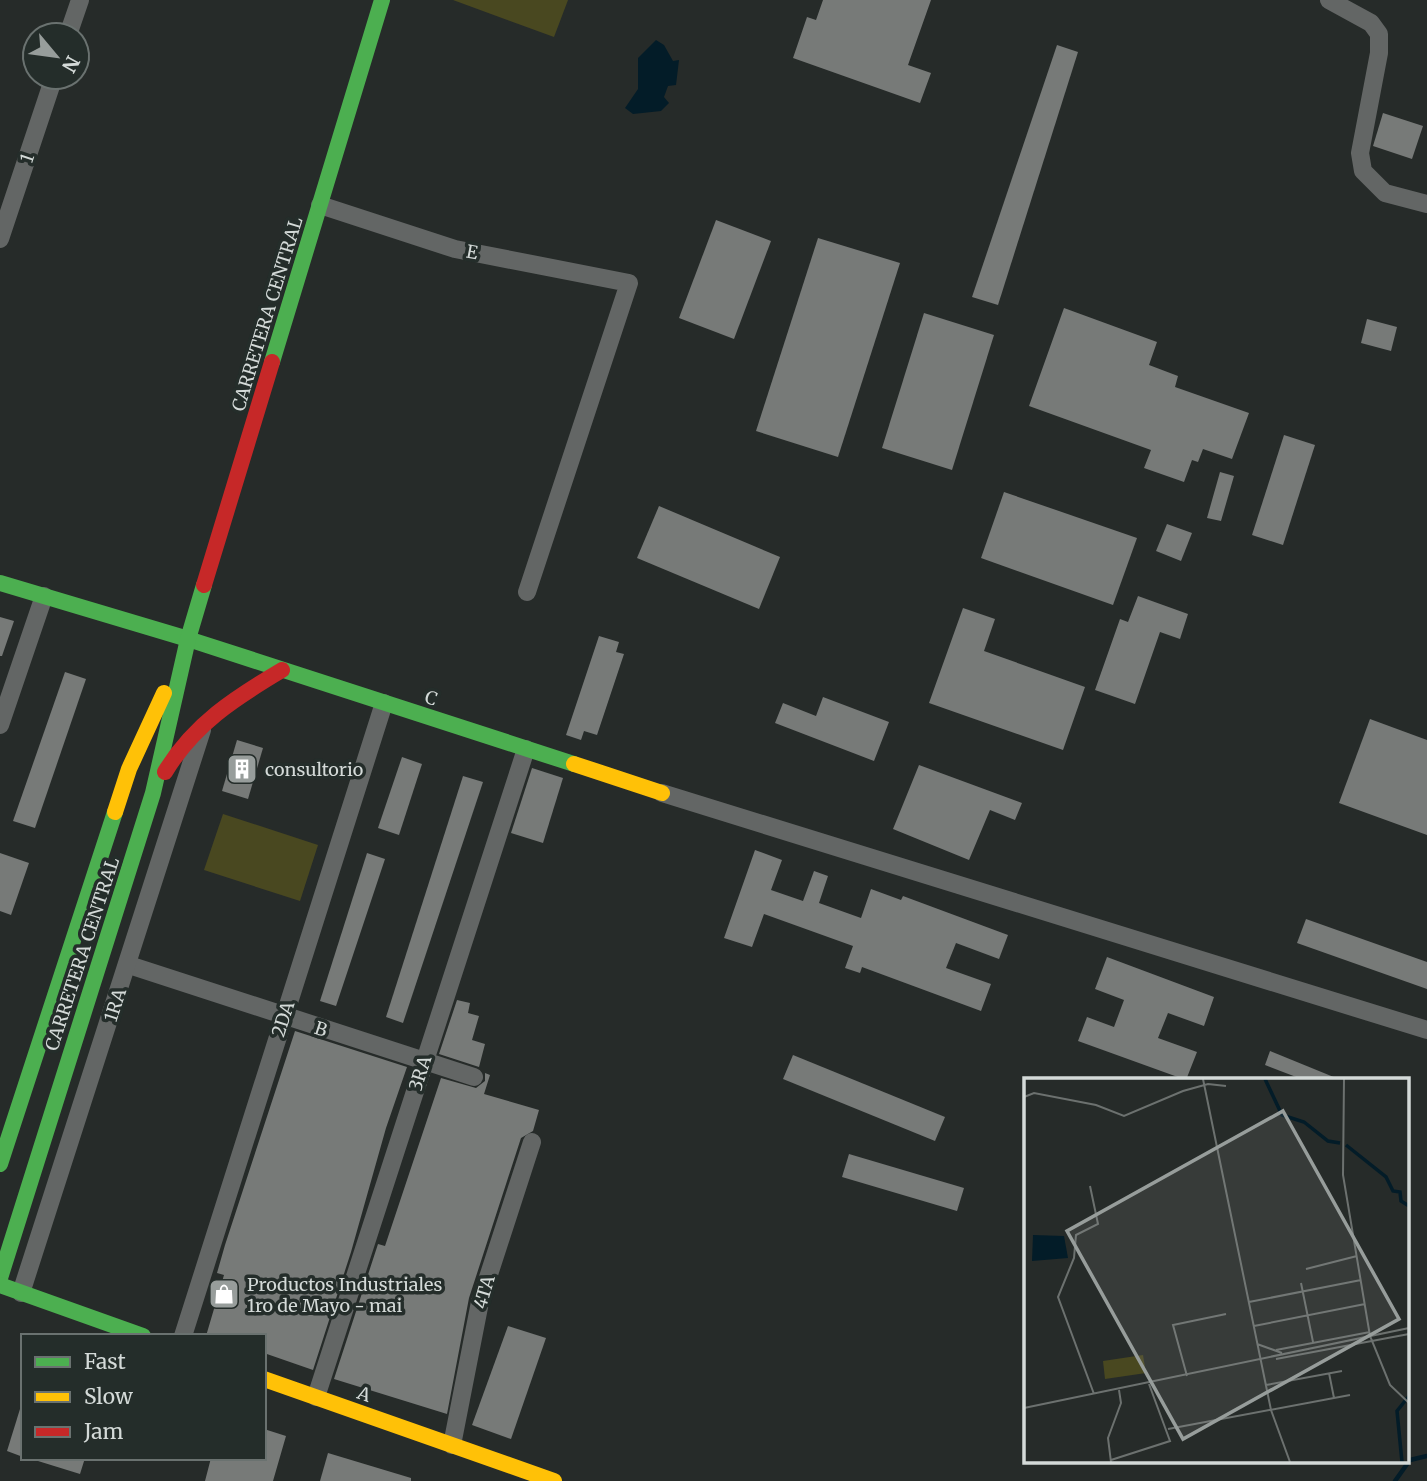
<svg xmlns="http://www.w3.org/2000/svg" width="1427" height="1481" viewBox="0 0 1427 1481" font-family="Merriweather,serif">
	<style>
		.green { fill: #494820 }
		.water { fill: #031c28 }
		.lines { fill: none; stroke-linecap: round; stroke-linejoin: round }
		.stream { stroke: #031c28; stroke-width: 4.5 }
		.building { fill: #777a78 }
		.street { stroke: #636665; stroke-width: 18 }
		.fast { stroke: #4caf50; stroke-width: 16 }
		.slow { stroke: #ffc107; stroke-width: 16 }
		.jam { stroke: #c62828; stroke-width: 16 }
		.labels { text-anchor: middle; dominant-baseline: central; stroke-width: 7; stroke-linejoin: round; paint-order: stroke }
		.street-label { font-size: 18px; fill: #d4dad8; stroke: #242d2a }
		.poi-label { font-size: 18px; fill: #d4dad8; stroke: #242d2a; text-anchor: start }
		.inset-river { fill: none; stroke: #031c28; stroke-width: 3.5 }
		.inset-road { fill: none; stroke: #6c716f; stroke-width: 2 }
		.view { fill: #979d9b; fill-opacity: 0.15; stroke: #979d9b; stroke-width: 3.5 }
		.inset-edge { fill: none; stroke: #d4dad8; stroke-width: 3.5 }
	</style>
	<rect width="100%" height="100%" fill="#262b29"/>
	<g class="green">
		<polygon points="453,0 568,0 554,37"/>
		<polygon points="223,814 318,845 300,901 204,870"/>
	</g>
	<polygon class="water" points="656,40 664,45 673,61 679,60 676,85 668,86 664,97 669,103 661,111 633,114 625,108 638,89 638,58"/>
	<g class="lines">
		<polyline class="stream" points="1395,1481 1410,1460 1427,1456"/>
	</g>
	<g class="building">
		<polygon points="823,0 931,0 908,65 931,73 920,103 793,58 807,17 816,20"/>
		<polygon points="1057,45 1078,52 998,305 972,297"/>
		<polygon points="1383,113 1423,126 1412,159 1373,146"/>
		<polygon points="716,220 771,241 734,339 679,318"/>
		<polygon points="818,238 900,263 838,457 756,431"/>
		<polygon points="1064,308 1157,342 1149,365 1178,376 1175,387 1249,413 1232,459 1203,449 1198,462 1192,460 1184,482 1144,468 1151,450 1029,406"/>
		<polygon points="924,313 994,335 952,470 882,448"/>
		<polygon points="1367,319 1397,327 1391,351 1361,343"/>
		<polygon points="1284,435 1315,445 1283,545 1252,535"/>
		<polygon points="1220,472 1234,476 1221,521 1207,518"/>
		<polygon points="1004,492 1137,538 1113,605 981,558"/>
		<polygon points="659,506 780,557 759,609 637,558"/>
		<polygon points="1167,524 1192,533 1181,561 1156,551"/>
		<polygon points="1138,596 1188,614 1180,639 1160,632 1135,704 1095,690 1120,619 1128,622"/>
		<polygon points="963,608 995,619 984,651 1085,687 1063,750 929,703"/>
		<polygon points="0,617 14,621 2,656 0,656"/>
		<polygon points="599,636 619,642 616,652 624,654 597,735 584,731 581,740 566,735"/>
		<polygon points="65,672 86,679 35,828 13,821"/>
		<polygon points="823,697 889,722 874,761 775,723 783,703 816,716"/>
		<polygon points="1370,719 1427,740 1427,835 1339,803"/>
		<polygon points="237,740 263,748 248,799 222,791"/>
		<polygon points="402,757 422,764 399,835 378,828"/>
		<polygon points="919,765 1022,803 1015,820 990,810 969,860 893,829"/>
		<polygon points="532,768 563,778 543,843 511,833"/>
		<polygon points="463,776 483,782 403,1023 386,1017"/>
		<polygon points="755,850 782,860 771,890 803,901 814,871 828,876 819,903 861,918 871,889 901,900 903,896 1008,935 999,959 956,943 946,968 991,984 981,1011 862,967 860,973 845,968 853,946 764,914 752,947 724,938"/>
		<polygon points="0,853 29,863 11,915 0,911"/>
		<polygon points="367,853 385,859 336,1006 320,1001"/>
		<polygon points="1306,919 1427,962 1427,989 1297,943"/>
		<polygon points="1107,957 1214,997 1204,1026 1168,1013 1158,1038 1197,1052 1186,1080 1078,1041 1087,1017 1114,1027 1124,1000 1095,989"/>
		<polygon points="457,1000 470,1003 468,1013 479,1016 472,1040 485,1044 479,1067 439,1054"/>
		<polygon points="295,1031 407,1067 386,1128 351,1252 313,1370 264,1353 264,1336 206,1336 224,1275 217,1273 225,1245"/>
		<polygon points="1270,1051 1341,1080 1304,1080 1265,1065"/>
		<polygon points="793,1055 945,1117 935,1141 783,1079"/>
		<polygon points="485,1073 490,1075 484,1094 539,1110 533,1131 521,1138 469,1298 447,1414 334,1379 378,1244 385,1246 441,1078 476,1088 485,1081"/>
		<polygon points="849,1154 964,1188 957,1211 842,1177"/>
		<polygon points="508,1326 546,1338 511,1439 472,1425"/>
		<polygon points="20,1409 23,1409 23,1457 7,1451"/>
		<polygon points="264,1429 286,1436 273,1481 205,1481 211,1458 264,1458"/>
		<polygon points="328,1453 411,1478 411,1481 320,1481"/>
		<polygon points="38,1458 85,1458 80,1474 38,1461"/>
	</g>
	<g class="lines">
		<g class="street">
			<polyline points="1329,0 1371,23 1379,34 1379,53 1360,153 1363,171 1385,193 1427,204"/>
			<polyline points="68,35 80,0"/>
			<polyline points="320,205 455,249 629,283 527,592"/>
			<polyline points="0,239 54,77"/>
			<polyline points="0,725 44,596"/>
			<polyline points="662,793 1427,1030"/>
			<polyline points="129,965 474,1077"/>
			<polyline points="21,1293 202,730"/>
			<polyline points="183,1336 384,703"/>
			<polyline points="316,1397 526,749"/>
			<polyline points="452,1445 480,1302 532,1142"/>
		</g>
		<g class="fast">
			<polyline points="272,362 382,0"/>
			<polyline points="0,583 188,639 574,764"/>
			<polyline points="0,1164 115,812"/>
			<polyline points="0,1278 153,793 188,639 204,585"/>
			<polyline points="0,1285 143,1336"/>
		</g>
		<g class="slow">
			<polyline points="574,764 662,793"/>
			<polyline points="115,812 129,769 164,693"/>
			<polyline points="264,1379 554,1481"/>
		</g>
		<g class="jam">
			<polyline points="204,585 272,362"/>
			<path d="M165,772c29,-48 70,-74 117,-102"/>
		</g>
	</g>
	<defs>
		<g id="building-square" transform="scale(1.575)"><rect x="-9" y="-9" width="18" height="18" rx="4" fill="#979d9b" stroke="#242d2a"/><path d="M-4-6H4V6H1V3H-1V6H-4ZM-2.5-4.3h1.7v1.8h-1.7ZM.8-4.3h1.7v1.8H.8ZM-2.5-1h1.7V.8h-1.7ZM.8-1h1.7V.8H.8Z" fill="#fff"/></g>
		<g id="shop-square" transform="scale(1.575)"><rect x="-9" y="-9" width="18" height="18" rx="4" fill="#979d9b" stroke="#242d2a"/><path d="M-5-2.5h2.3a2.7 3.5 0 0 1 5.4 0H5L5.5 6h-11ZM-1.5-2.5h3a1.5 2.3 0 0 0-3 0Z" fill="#fff"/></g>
	</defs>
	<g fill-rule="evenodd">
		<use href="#building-square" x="242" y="769"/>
		<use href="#shop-square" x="224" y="1294"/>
	</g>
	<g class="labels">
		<g class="street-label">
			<text transform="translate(27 158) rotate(-71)">1</text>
			<text transform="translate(472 252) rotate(11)">E</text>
			<text transform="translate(267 314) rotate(-73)">CARRETERA CENTRAL</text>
			<text transform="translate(431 698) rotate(18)">C</text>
			<text transform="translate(82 954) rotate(-72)">CARRETERA CENTRAL</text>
			<text transform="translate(115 1005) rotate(-72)">1RA</text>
			<text transform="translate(283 1019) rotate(-72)">2DA</text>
			<text transform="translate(321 1029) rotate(18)">B</text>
			<text transform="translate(420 1073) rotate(-72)">3RA</text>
			<text transform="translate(484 1292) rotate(-74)">4TA</text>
			<text transform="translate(364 1394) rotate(19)">A</text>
		</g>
		<g class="poi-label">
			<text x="265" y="769">consultorio</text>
			<text x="247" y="1284">Productos Industriales<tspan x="247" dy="21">1ro de Mayo - mai</tspan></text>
		</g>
	</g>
	<g transform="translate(1024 1078)">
		<rect width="385" height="385" fill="#262b29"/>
		<path d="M119,277l3,18 -41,6 -2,-18z" fill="#494820"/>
		<path d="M9,157l31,1 4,22 -36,3z" fill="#031c28"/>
		<path class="inset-river" d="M241,1l17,36 22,7 24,19 12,2M322,67l40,32 7,14 7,1 1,9 8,5M378,384l-5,-51 12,-15"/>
		<path class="inset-road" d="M179,1l68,331 19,52M320,1l-1,96 27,161 20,49 19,18M0,19l10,-4 62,12 28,11 59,-25 25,-7 18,2M66,108l8,38 -22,11 -2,23 -16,39 36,97M282,191l51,-13M277,205l12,59M225,224l112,-22M230,248l111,-22M233,266l25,9M252,272l94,-18M252,281l133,-25M305,295l5,25M163,298l-14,-51 53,-11M242,307l76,-14M0,330l385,-80M144,351l182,-34M87,382l59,-19 -21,-57M87,384l-3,-24 13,-35 -2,-13"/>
		<path class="view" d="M259,33l116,208 -216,120 -116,-208z"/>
		<rect width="385" height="385" class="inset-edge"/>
	</g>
	<rect x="21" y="1334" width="245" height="126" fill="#242d2a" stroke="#6a7270" stroke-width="2"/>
	<rect x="35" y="1357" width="35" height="10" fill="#4caf50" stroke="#6a7270" stroke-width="2"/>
	<text x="84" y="1369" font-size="21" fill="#d4dad8">Fast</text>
	<rect x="35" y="1392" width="35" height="10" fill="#ffc107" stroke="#6a7270" stroke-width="2"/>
	<text x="84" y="1404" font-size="21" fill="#d4dad8">Slow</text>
	<rect x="35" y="1427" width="35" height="10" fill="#c62828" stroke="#6a7270" stroke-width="2"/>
	<text x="84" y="1439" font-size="21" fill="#d4dad8">Jam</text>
	<g transform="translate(56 56) rotate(119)"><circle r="33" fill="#242d2a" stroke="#6a7270" stroke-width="2"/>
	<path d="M0-5L12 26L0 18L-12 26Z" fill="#979d9b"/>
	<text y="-10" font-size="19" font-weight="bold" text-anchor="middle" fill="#d4dad8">N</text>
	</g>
</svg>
